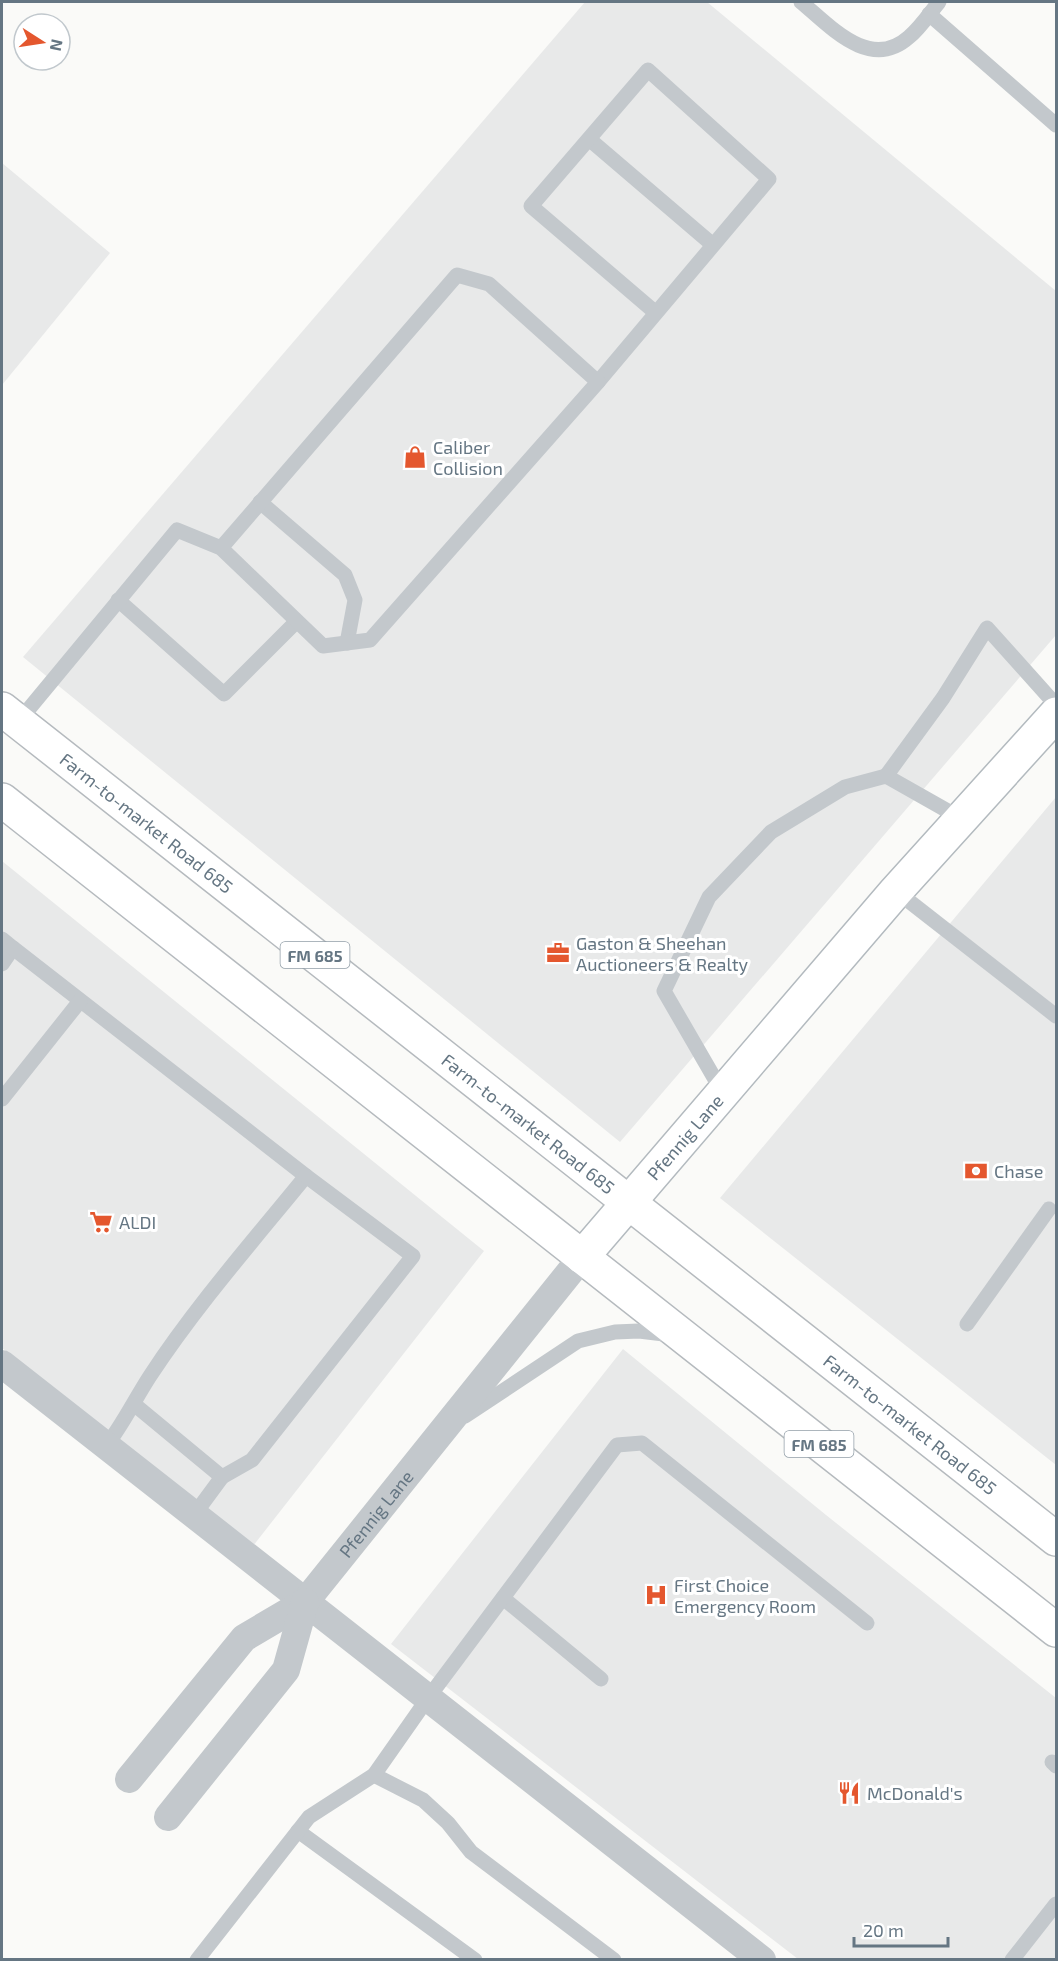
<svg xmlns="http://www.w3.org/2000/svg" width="1058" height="1961" viewBox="0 0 1058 1961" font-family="'Exo 2',sans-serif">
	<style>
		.built { fill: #e8e9e9 }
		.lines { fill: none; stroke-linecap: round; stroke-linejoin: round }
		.secondary-casing { stroke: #b3babf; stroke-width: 36 }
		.primary-casing { stroke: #b5babe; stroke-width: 36 }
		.lane { stroke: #c3c8cc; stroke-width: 15 }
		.street { stroke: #c3c8cc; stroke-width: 28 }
		.secondary { stroke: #fff; stroke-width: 33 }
		.primary { stroke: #fff; stroke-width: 33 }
		.labels { text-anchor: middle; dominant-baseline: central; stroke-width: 6; stroke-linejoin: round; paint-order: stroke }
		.shield { fill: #fff; stroke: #939fa8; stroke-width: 1.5 }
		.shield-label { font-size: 16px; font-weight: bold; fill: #657683 }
		.poi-label { font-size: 18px; fill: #657683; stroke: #fff; text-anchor: start }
		.street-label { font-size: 18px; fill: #657683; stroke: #fff }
	</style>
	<rect width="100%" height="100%" fill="#fafaf8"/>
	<g class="built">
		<polygon points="585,2 707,2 1056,291 1056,635 620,1142 23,657"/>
		<polygon points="2,163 110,253 2,385"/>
		<polygon points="1056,797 1056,1465 720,1198"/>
		<polygon points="2,861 484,1251 253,1546 2,1348"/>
		<polygon points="623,1349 826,1515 1056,1698 1056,1959 798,1959 391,1644"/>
	</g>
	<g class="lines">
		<g class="secondary-casing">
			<g id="secondary">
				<path id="s2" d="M582,1257l314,-366 160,-177"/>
			</g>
		</g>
		<g class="primary-casing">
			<g id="primary">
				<path id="s3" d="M2,709l1054,830"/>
				<polyline points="2,800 1056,1630"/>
			</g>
		</g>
		<g class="lane">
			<path d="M801,2c29,24 69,70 108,35 11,-9 21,-24 30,-35"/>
			<polyline points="929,14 1056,125"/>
			<polyline points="589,139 713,245"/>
			<polyline points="598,382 769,179 648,70 531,206 656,313"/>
			<polyline points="260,502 345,575 355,600 347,643"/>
			<polyline points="118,600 224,694 296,622"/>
			<polyline points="18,722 177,530 221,548 457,275 489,284 598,382 370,640 323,646 221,548"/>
			<polyline points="886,776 943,698 987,628 1056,705"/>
			<polyline points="896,891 1056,1016"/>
			<polyline points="2,939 13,948 2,964"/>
			<path d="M13,948l293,228c-53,65 -110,130 -156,200 -15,23 -27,48 -44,70"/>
			<polyline points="723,1093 664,991 709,897 771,832 845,787 886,776 962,819"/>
			<polyline points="2,1099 80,1001"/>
			<polyline points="967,1324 1049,1209"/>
			<polyline points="135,1405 222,1477 194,1515"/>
			<polyline points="465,1416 578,1341 615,1332 639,1331 672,1335"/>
			<polyline points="222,1477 252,1460 413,1256 306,1176"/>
			<polyline points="503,1598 601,1679"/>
			<polyline points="1052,1762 1056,1766"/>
			<polyline points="374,1775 423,1800 448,1823 471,1852 614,1960"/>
			<polyline points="298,1831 475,1960"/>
			<polyline points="197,1960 309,1817 374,1775 428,1698 617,1445 642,1443 867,1623"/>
			<polyline points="1012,1960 1056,1904"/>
		</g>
		<g class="street">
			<polyline points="2,1364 762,1960"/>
			<path id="s1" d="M129,1779l115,-141 61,-36 277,-345"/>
			<polyline points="168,1817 286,1670 305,1602"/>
		</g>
		<use href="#secondary" class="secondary"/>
		<use href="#primary" class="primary"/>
	</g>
	<defs>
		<g id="shop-bare" transform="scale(1.8)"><path d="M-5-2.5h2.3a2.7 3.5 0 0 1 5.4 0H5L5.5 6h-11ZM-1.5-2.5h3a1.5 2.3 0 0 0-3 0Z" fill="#e4572e" stroke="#fff" stroke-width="2.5" paint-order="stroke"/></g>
		<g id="office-bare" transform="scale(1.8)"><path d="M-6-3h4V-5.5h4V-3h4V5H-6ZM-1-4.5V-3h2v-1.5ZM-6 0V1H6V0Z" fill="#e4572e" stroke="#fff" stroke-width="2.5" paint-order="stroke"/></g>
		<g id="bank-bare" transform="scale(1.8)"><path d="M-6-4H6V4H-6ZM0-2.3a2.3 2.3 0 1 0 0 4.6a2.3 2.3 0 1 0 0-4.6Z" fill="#e4572e" stroke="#fff" stroke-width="2.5" paint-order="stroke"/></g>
		<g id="supermarket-bare" transform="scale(1.8)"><path d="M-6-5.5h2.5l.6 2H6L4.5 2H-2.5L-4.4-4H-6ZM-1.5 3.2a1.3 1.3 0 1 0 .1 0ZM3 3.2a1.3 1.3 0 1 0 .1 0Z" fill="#e4572e" stroke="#fff" stroke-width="2.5" paint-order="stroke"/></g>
		<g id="hospital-bare" transform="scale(1.8)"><path d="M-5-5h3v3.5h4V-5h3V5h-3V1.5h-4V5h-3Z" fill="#e4572e" stroke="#fff" stroke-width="2.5" paint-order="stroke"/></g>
		<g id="restaurant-bare" transform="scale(1.8)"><path d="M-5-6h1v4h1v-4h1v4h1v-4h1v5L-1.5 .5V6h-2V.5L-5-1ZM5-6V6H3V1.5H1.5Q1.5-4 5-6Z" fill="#e4572e" stroke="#fff" stroke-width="2.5" paint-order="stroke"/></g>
	</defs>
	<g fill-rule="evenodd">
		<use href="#shop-bare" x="415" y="457"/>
		<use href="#office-bare" x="558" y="953"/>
		<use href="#bank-bare" x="976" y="1171"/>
		<use href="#supermarket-bare" x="101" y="1222"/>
		<use href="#hospital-bare" x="656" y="1595"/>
		<use href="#restaurant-bare" x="849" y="1793"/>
	</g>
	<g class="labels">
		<g class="shield">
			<rect x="280.5" y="942" width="69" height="26" rx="4.5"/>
			<rect x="784.5" y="1431" width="69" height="26" rx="4.5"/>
		</g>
		<g class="shield-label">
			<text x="315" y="955">FM 685</text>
			<text x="819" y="1444">FM 685</text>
		</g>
		<g class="poi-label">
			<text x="433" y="447">Caliber<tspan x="433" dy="21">Collision</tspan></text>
			<text x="576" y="943">Gaston &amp; Sheehan<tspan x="576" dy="21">Auctioneers &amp; Realty</tspan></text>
			<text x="994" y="1171">Chase</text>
			<text x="119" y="1222">ALDI</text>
			<text x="674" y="1585">First Choice<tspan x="674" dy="21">Emergency Room</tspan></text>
			<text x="867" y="1793">McDonald's</text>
		</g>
		<g class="street-label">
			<text stroke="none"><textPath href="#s3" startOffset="184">Farm-to-market Road 685</textPath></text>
			<text stroke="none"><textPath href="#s3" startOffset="670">Farm-to-market Road 685</textPath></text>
			<text stroke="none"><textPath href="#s2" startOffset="158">Pfennig Lane</textPath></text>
			<text stroke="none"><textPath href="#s3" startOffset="1156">Farm-to-market Road 685</textPath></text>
			<text stroke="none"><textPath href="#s1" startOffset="366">Pfennig Lane</textPath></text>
		</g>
	</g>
	<rect width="1058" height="1961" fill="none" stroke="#657683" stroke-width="6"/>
	<g transform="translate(42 42) rotate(102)"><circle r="28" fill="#ffffff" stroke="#c1c8cd" stroke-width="1.5"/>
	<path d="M0-4.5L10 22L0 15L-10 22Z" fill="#e4572e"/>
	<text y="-9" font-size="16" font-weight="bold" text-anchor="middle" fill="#657683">N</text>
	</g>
	<path d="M854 1937v9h94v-9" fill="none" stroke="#657683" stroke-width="3"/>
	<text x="863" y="1937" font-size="18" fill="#657683" stroke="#ffffff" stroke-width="4.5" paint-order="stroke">20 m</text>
</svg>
